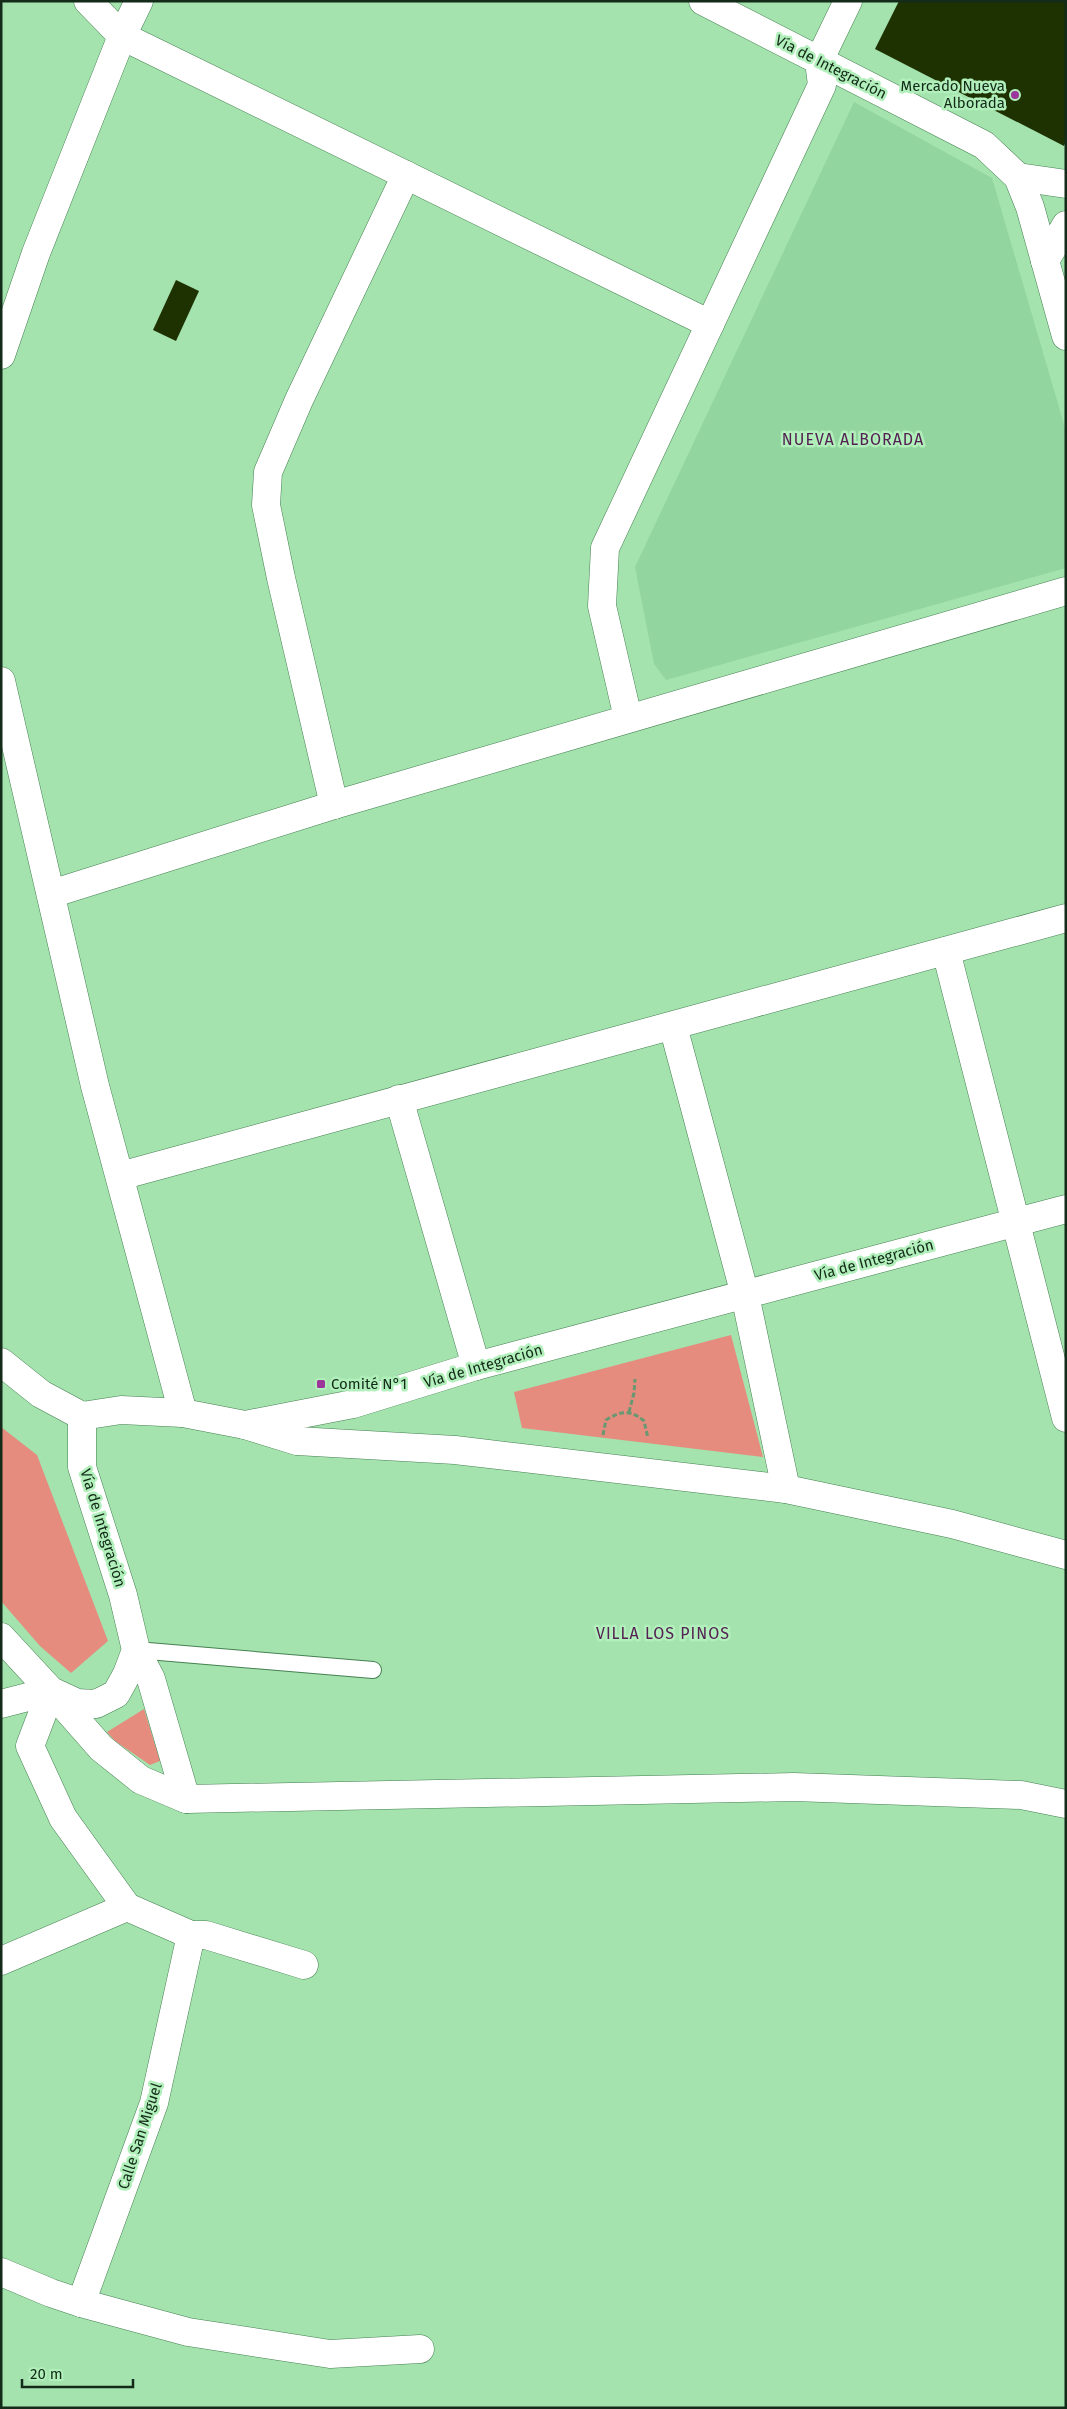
<svg xmlns="http://www.w3.org/2000/svg" width="1067" height="2409" viewBox="0 0 1067 2409" font-family="'Fira Sans',sans-serif">
	<style>
		.built { fill: #93d59e }
		.green { fill: #e58c7f }
		.building { fill: #1e3100 }
		.lines { fill: none; stroke-linecap: round; stroke-linejoin: round }
		.lane-casing { stroke: #458051; stroke-width: 18 }
		.street-casing { stroke: #458051; stroke-width: 29 }
		.secondary-casing { stroke: #458051; stroke-width: 29 }
		.path { stroke: #699771; stroke-width: 3; stroke-dasharray: 5 2.5; stroke-linecap: butt }
		.lane { stroke: #fff; stroke-width: 16 }
		.street { stroke: #fff; stroke-width: 28 }
		.secondary { stroke: #fff; stroke-width: 28 }
		.poi-dot { fill: #9d369a; stroke: #b1efbb; stroke-width: 2 }
		.labels { text-anchor: middle; dominant-baseline: central; stroke-width: 5; stroke-linejoin: round; paint-order: stroke }
		.street-label { font-size: 15px; fill: #132b18; stroke: #b1efbb }
		.poi-label { font-size: 15px; fill: #132b18; stroke: #b1efbb; text-anchor: end }
		.neighbourhood-label { font-size: 16px; letter-spacing: 1px; fill: #542252; stroke: #b1efbb }
	</style>
	<rect width="100%" height="100%" fill="#a4e2ae"/>
	<polygon class="built" points="854,102 992,178 1066,431 1066,568 666,680 654,664 635,567"/>
	<g class="green">
		<polygon points="731,1335 763,1457 522,1428 514,1392"/>
		<polygon points="1,1427 37,1455 108,1641 71,1673 40,1646 1,1601"/>
		<polygon points="144,1709 160,1761 150,1765 115,1741 107,1732"/>
	</g>
	<g class="building">
		<polygon points="899,1 1066,1 1066,141 1064,146 875,49"/>
		<polygon points="176,280 199,291 176,341 153,330"/>
	</g>
	<g class="lines">
		<g class="lane-casing">
			<polyline id="lane" points="136,1650 373,1670"/>
		</g>
		<g class="street-casing">
			<g id="street">
				<polyline points="88,1 122,36 710,324"/>
				<polyline points="1018,177 1066,184"/>
				<polyline points="1045,261 1066,225"/>
				<polyline points="1,355 36,253 122,36 139,1"/>
				<polyline points="1,681 95,1086 183,1413"/>
				<polyline points="628,718 602,606 605,548 822,85 819,61 848,1"/>
				<polyline points="334,805 281,578 266,505 268,472 299,400 406,175"/>
				<polyline points="51,894 334,805 1066,591"/>
				<polyline points="946,951 1066,1418"/>
				<polyline points="673,1026 745,1295 786,1489"/>
				<polyline points="399,1099 476,1366"/>
				<polyline points="120,1176 1066,918"/>
				<polyline points="1,1362 41,1394 82,1416"/>
				<polyline points="245,1425 297,1441 455,1450 786,1489 952,1524 1066,1555"/>
				<polyline points="136,1650 151,1679 186,1799"/>
				<polyline points="51,1691 101,1748 141,1780 186,1799 794,1787 1021,1795 1066,1804"/>
				<polyline points="51,1691 30,1746 63,1818 127,1907 191,1935 206,1935 304,1965"/>
				<polyline points="1,1704 51,1691"/>
				<polyline points="1,1961 127,1907"/>
				<polyline points="1,2272 51,2293 81,2303 188,2332 330,2354 420,2349"/>
				<polyline points="81,2303 154,2103 191,1935"/>
			</g>
		</g>
		<g class="secondary-casing">
			<g id="secondary">
				<polyline points="703,1 984,145 1018,177 1030,207 1066,336"/>
				<polyline points="1,1637 51,1691 77,1703 96,1704 116,1694 127,1674 136,1650 123,1595 82,1467 82,1416 121,1410 183,1413 245,1425 353,1404 476,1366 1066,1209"/>
			</g>
		</g>
		<g class="path">
			<polyline points="629,1412 634,1393 635,1379"/>
			<path d="M603,1435l3,-15c14,-9 24,-11 38,1l4,17"/>
		</g>
		<use href="#lane" class="lane"/>
		<use href="#street" class="street"/>
		<use href="#secondary" class="secondary"/>
	</g>
	<g class="poi-dot">
		<circle cx="1015" cy="95" r="5"/>
		<rect x="316" y="1379" width="10" height="10" rx="2.5"/>
	</g>
	<g class="labels">
		<g class="street-label">
			<text transform="translate(831 67) rotate(27)">Vía de Integración</text>
			<text transform="translate(874 1260) rotate(-15)">Vía de Integración</text>
			<text transform="translate(483 1366) rotate(-16)">Vía de Integración</text>
			<text transform="translate(103 1528) rotate(73)">Vía de Integración</text>
			<text transform="translate(140 2136) rotate(-72)">Calle San Miguel</text>
		</g>
		<g class="poi-label">
			<text x="1005" y="86">Mercado Nueva<tspan x="1005" dy="17">Alborada</tspan></text>
			<text x="331" y="1384" text-anchor="start">Comité N°1</text>
		</g>
		<g class="neighbourhood-label">
			<text x="853" y="439">NUEVA ALBORADA</text>
			<text x="663" y="1633">VILLA LOS PINOS</text>
		</g>
	</g>
	<rect width="1067" height="2409" fill="none" stroke="#132b18" stroke-width="5"/>
	<path d="M22 2379v8h111v-8" fill="none" stroke="#132b18" stroke-width="2.5"/>
	<text x="30" y="2379" font-size="15" fill="#132b18" stroke="#b1efbb" stroke-width="4" paint-order="stroke">20 m</text>
</svg>
